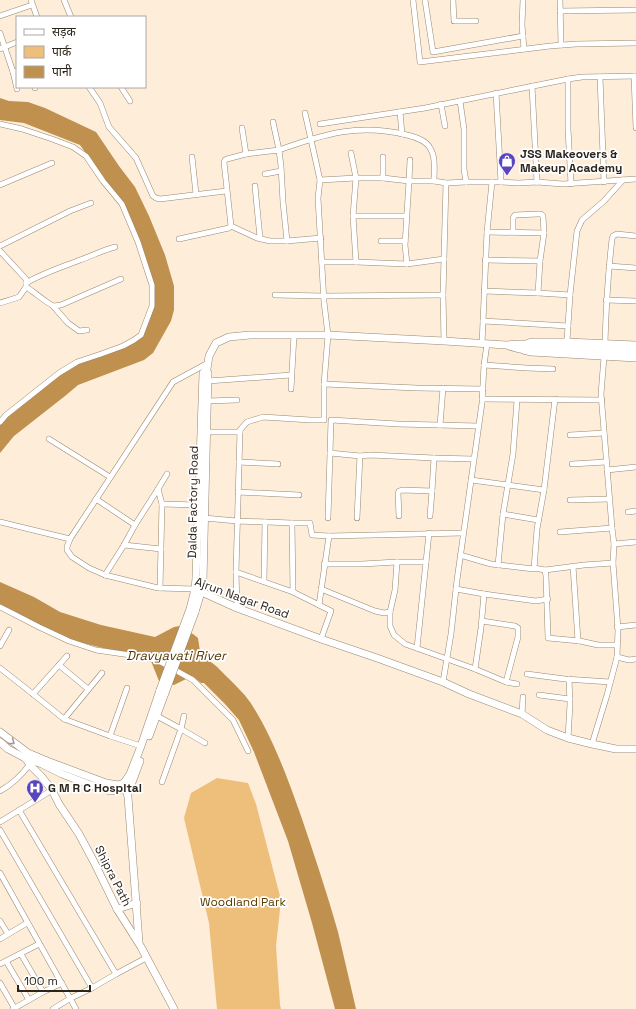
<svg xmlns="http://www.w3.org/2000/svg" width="636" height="1009" viewBox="0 0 636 1009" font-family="'Space Grotesk','Noto Sans Devanagari',sans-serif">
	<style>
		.green { fill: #eebe7b }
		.water { fill: #bf904e }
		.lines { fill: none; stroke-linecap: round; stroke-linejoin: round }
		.street-casing { stroke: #998770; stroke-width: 6 }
		.secondary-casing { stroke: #998770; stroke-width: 8 }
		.street { stroke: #fff; stroke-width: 5 }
		.secondary { stroke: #fff; stroke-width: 7 }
		.secondary-bridge-casing { stroke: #998770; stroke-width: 8; stroke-linecap: butt }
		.secondary-bridge { stroke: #fff; stroke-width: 7 }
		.oneway { stroke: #a09d99 }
		.labels { text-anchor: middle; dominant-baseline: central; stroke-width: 3.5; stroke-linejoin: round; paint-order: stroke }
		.poi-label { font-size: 12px; font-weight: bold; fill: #2c251c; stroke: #fff; text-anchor: start }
		.street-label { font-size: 12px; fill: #2c251c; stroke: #fff }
		.park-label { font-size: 12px; fill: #5b3c03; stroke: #fff }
		.water-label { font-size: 13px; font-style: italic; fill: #573800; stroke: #fff }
	</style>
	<rect width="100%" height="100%" fill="#fdedd9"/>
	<polygon class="green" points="217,778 248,783 256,804 281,900 276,946 280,1005 281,1009 217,1009 209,923 184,818 191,793"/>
	<g class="water">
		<polygon points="0,98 9,101 28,102 45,108 96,132 119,166 135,187 149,216 165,255 174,286 174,310 171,321 153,353 144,360 78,385 65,396 14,436 0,453 0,420 66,367 134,341 152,311 152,284 118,197 80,145 24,123 0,120"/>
		<path d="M0,582l34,15 26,15 41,13 54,12 19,-10 6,-1 1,3 12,5 5,4 3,20c11,2 17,10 24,17 9,9 18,17 25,27 22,33 38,77 51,114 13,38 26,77 37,116 6,25 12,51 18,77h-21l-23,-86 -24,-82 -34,-89 -15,-32 -14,-16 -21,-21h-3l-9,-7 -18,9 -15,-4 -10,-25c-30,-5 -61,-9 -89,-21 -21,-9 -39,-22 -60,-30z"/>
	</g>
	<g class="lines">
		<g class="street-casing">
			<g id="street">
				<polyline points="31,0 37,17"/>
				<polyline points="64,0 71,17"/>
				<polyline points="413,0 420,62 550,46 576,44 636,43"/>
				<polyline points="425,0 433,52 523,36"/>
				<polyline points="453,0 454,21 476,21"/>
				<polyline points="523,0 522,25 524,49"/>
				<polyline points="560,0 561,45"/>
				<polyline points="560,11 636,10"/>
				<polyline points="0,16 32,5"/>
				<polyline points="0,33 13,72 17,71"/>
				<polyline points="0,49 17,42"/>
				<polyline points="13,72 17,89"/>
				<polyline points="634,76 636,128"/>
				<polyline points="600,77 604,182"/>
				<polyline points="568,79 568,129 571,184"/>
				<polyline points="532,86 537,182"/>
				<polyline points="35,87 35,88"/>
				<polyline points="89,87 100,103 109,127 136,158 153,196 156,198 160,199 226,191"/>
				<polyline points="121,87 130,101"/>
				<polyline points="496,93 501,182"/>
				<polyline points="460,101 464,129 464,169 466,182"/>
				<polyline points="441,104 445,126"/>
				<polyline points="400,112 402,134"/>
				<path d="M273,122l6,28c45,-16 79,-27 128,-15 8,2 19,5 23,13 6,9 4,23 4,33"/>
				<polyline points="0,124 22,129 52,139 73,147 86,156 103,181 122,204 138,242 152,285 152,306 141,335 134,340 123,346 101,354 77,362 59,373 6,415 0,422"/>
				<polyline points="320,124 425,108 568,79 582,77 636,76"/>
				<polyline points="242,128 246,154 279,150 281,166 283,202 287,241 321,238"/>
				<polyline points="246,154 227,159 225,160 224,162 231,226 257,238 270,241 287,241"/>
				<polyline points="192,157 196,194"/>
				<polyline points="383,157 383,178"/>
				<polyline points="265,174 281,171"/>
				<polyline points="320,180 356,178 383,178 409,181 434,181 446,183 466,182 501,182 519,183 537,182 563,184 636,179"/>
				<polyline points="0,185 52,163"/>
				<polyline points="255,186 260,238"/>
				<polyline points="353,216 406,216"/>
				<polyline points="487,232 544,233"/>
				<polyline points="513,232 513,218 515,215 538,214 541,214 543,216 544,233 540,261 538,293"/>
				<polyline points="179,239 229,228 231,226"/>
				<polyline points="381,241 405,241"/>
				<polyline points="0,246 70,211 91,203"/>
				<polyline points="0,251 26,279 26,287 19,297 0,303"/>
				<polyline points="485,260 540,261"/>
				<polyline points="322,262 356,262 353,216 356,178 351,153"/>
				<polyline points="356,262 407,264 405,245 409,181 410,160"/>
				<polyline points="407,264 444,259"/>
				<polyline points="609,266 636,268"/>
				<path d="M26,283c17,-10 36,-16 54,-23 12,-4 23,-10 35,-13"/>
				<path d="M26,287c6,3 24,19 28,19 2,0 5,-1 7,-1l60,-26"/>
				<polyline points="484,291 538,293 570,295"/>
				<polyline points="275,295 324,296 443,295"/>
				<polyline points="606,300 636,301"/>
				<polyline points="53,306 68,323 79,331 87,330"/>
				<polyline points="483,321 568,326"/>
				<polyline points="444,341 443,295 446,183"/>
				<polyline points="567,341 570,295 577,231 582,220 604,201 623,180"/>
				<polyline points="528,342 533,341 567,341 636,344"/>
				<path d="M605,343c1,-36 3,-69 7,-104l1,-3 4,-2 19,2"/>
				<polyline points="482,344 487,232 492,182"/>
				<polyline points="523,351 531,353 636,359"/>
				<polyline points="484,365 527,368 553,369"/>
				<polyline points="208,381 291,375"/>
				<polyline points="324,384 417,388 483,389"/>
				<polyline points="291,389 294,335"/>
				<polyline points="482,399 602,400"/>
				<polyline points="517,400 513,454 503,514 538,520"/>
				<polyline points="207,401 237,400"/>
				<polyline points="440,425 443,388"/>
				<polyline points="206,432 240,432"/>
				<polyline points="570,435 604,433"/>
				<polyline points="49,439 110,477"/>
				<polyline points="360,456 330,453 331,420 398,424 478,426"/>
				<polyline points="239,462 278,464"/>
				<polyline points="572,464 606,462"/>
				<polyline points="607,470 636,467"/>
				<polyline points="471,480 544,490 555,399"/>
				<polyline points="158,489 167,474"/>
				<polyline points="238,492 299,495"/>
				<polyline points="96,499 135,525"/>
				<polyline points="570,500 609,499"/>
				<polyline points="162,504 198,505"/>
				<polyline points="628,512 636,511"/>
				<polyline points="399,516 398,493 399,491 402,490 432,491 434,458 473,459"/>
				<polyline points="430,516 432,491"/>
				<polyline points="204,518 237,521 292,523 293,592 236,572 240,430 247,422 263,417 310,420 324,420 324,384 328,335 324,302 318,198 320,180 305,113"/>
				<polyline points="328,518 330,453"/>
				<polyline points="357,518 360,456 370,455 434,458"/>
				<polyline points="0,522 70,539"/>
				<polyline points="292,523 310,523 312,535 329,536 319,605 293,592"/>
				<polyline points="560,532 612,528"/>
				<polyline points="329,536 463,533"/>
				<polyline points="614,544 636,542"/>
				<polyline points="124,545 161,549"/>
				<polyline points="460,555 491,564 534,569 537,529 544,490"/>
				<polyline points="397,562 426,562 429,533"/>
				<polyline points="498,565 503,514"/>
				<polyline points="573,566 578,641"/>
				<polyline points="534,568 545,570 546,576 548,638 580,641 598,645 617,645"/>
				<polyline points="545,570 584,565 613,563"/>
				<polyline points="236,572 237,608"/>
				<polyline points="105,575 124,545 135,525 158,489 162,504 160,588"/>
				<polyline points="264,581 265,522"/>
				<polyline points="195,589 158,588 105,575 89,568 72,557 67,550 67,547 70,539 173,382 208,363"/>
				<polyline points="321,589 375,611 384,613 390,612 395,590 397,562 362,564 324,564"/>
				<polyline points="456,589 484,594 481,628 475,669"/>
				<polyline points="484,594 536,601 548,599"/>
				<polyline points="319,605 331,611 321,639"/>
				<polyline points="0,607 39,627 69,641 96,650 144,657 159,661 193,680 233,720 248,751"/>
				<polyline points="390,612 390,626 394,635 405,644 475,669 506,682 517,684"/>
				<polyline points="482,621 515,626 518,628 518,637 506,682"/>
				<polyline points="617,627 636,625"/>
				<polyline points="0,646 9,630"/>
				<polyline points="417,648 426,562"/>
				<polyline points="617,657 629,660 636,659"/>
				<polyline points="59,665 67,656"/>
				<polyline points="0,668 33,694 64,719 110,736 141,746"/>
				<polyline points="527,674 565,679 610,682"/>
				<polyline points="443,682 451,634 457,580 482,403 484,365 487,344"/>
				<polyline points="33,694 59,665 88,689"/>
				<polyline points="539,695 570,699"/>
				<polyline points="522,714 523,697"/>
				<polyline points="157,716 181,729 205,743"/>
				<polyline points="64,719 102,673"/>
				<polyline points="110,736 127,688"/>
				<polyline points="568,738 570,704 569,679"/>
				<polyline points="592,744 607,695 617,657 618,629 613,563 614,544 612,528 601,394 604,357"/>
				<polyline points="162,782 181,729 184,716"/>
				<path d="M0,791c13,-7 21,-15 30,-27"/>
				<polyline points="19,810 116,974"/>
				<polyline points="0,822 52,790"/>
				<polyline points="0,830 92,988 116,974 146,958"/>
				<polyline points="0,873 76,1009"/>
				<polyline points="0,921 8,934"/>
				<polyline points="0,939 27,923"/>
				<polyline points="21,954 43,992"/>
				<polyline points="6,961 29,1000"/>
				<polyline points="0,964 39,944"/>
				<polyline points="0,983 15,1009"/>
				<polyline points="13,1009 43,992 62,983"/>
				<polyline points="53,1009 71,998 92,988"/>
			</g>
		</g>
		<g class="secondary-casing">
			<g id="secondary">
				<polyline points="509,346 519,349 636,354"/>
				<polyline points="195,589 237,608 321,639 377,658 443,682 469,694 522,714 547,730 568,738 592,744 616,749 636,749"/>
				<polyline points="190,609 195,589 196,578 203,373 207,369 209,356 216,343 229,337 250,335 328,335 444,341 506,345 519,344 562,345 636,348"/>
				<polyline points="195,612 202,589 203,581 208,373"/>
				<polyline points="0,732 28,753 47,761 106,783 118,785 124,783"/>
				<polyline points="149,736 165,693"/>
				<polyline points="0,742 8,749 25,758 32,767 41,776 52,790 59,804 79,834 94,862 117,909 141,947 174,1009"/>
				<polyline points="25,758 42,764 62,774 88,784 110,791 126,789"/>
				<polyline points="126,789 131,785 140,761"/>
				<polyline points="117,909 137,903"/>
				<polyline points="139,942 128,797 124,783 130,774 141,746 160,690"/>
			</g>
		</g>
		<use href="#street" class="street"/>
		<use href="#secondary" class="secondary"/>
		<g class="secondary-bridge-casing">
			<g id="secondary-bridge">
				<polyline points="160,690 190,609"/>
				<polyline points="165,693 195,612"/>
			</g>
		</g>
		<use href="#secondary-bridge" class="secondary-bridge"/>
	</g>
	<defs><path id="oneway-chevron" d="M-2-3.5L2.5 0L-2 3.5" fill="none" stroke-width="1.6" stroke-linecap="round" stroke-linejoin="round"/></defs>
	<use class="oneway" href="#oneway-chevron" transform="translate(12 742) rotate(37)"/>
	<defs>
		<g id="shop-pin" transform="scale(0.9)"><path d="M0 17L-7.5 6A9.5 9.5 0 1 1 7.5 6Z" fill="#5946be" stroke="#fff"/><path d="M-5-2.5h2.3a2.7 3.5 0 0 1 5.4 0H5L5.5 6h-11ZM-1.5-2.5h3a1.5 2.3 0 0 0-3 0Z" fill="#fff"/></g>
		<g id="hospital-pin" transform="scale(0.9)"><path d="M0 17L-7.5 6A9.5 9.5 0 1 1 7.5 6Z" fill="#5946be" stroke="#fff"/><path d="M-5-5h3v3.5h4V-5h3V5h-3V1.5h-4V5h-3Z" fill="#fff"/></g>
	</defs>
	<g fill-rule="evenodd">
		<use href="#shop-pin" x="507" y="161"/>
		<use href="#hospital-pin" x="35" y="788"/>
	</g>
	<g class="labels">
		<g class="poi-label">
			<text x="520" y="154">JSS Makeovers &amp;<tspan x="520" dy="14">Makeup Academy</tspan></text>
			<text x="48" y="788">G M R C Hospital</text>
		</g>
		<g class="street-label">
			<text transform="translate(193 502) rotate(-89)">Dalda Factory Road</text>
			<text transform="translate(242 598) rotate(20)">Ajrun Nagar Road</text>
			<text transform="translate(113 876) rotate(63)">Shipra Path</text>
		</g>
		<g class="park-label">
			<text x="243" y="902">Woodland Park</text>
		</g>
		<g class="water-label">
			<text x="176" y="655">Dravyavati River</text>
		</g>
	</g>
	<rect x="16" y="16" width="130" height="72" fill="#ffffff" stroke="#aba8a4"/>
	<rect x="24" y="29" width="20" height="6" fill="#ffffff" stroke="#aba8a4"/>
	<text x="52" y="36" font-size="12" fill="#2c251c">सड़क</text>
	<rect x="24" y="46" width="20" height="12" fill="#eebe7b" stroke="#aba8a4"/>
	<text x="52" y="56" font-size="12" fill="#2c251c">पार्क</text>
	<rect x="24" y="66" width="20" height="12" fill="#bf904e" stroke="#aba8a4"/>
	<text x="52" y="76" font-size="12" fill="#2c251c">पानी</text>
	<path d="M18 985v6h72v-6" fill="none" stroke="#2c251c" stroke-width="2"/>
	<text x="24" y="985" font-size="12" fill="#2c251c" stroke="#ffffff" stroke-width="3" paint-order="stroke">100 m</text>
</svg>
